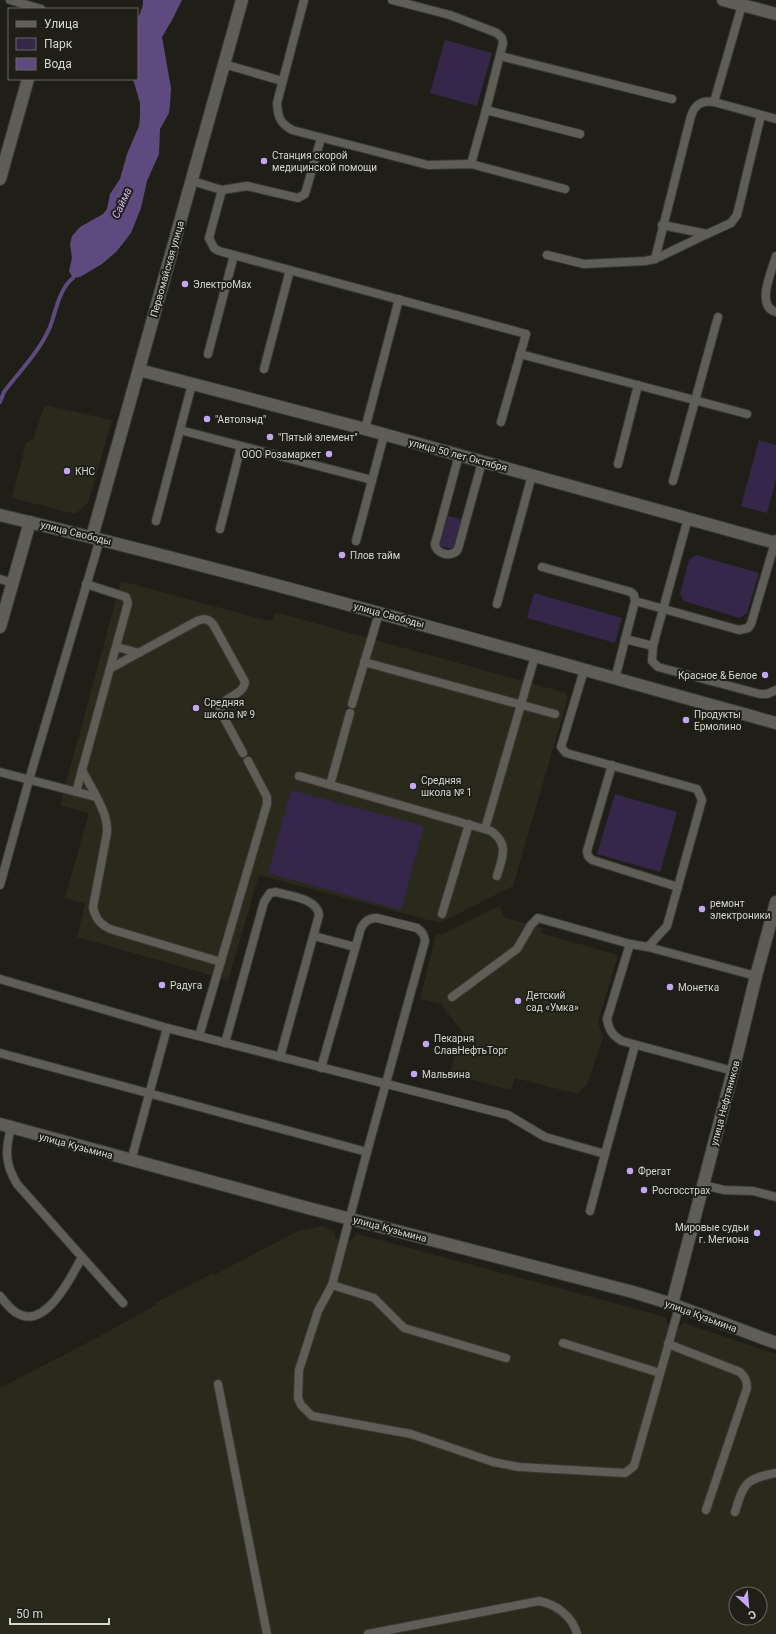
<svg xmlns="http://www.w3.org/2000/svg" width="776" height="1634" viewBox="0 0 776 1634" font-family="Roboto,sans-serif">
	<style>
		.built { fill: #29291c; fill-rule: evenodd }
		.green { fill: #342749 }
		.water { fill: #5f4a7f }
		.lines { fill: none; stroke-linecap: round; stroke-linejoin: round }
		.stream { stroke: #5f4a7f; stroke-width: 4 }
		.lane-casing { stroke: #3a3a35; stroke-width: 10 }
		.street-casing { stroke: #3a3a35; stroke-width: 14 }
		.secondary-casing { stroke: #3a3a35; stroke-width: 14 }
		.lane { stroke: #5e5e56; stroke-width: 8 }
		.street { stroke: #5e5e56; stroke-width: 12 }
		.secondary { stroke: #5e5e56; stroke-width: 12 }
		.poi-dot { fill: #c3a7f2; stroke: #1f1f18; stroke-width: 1.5 }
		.labels { text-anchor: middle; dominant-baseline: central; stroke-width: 4; stroke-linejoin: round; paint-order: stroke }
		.poi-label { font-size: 10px; fill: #d6d6d1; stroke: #1f1f18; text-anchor: start }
		.street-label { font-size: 10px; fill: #d6d6d1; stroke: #1f1f18 }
		.water-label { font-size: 11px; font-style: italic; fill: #cbb3f5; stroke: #1f1f18 }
	</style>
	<rect width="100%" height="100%" fill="#1f1f18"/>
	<g class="built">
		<polygon points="45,405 112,420 88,503 75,514 12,498 26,443 33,439"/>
		<polygon points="121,581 269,621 273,619 275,612 566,693 568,697 513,886 440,923 259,875 228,980 77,937 85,904 65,898 89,813 60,805"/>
		<polygon points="499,906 505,918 543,928 541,933 618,955 598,1022 603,1038 588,1083 578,1094 515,1078 511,1090 449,1074 462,1032 441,1004 420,999 436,934 441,935"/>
		<path d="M322,1226l10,4 3,4 1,5 14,3 7,-8 309,83 2,7 10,4 6,-5 92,31v280h-776v-246l98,-51 58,-32 -1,-2 58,-30 1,2 84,-44zM736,1594h24v24h-24z"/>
	</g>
	<g class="green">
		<polygon points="445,40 492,53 477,106 430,93"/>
		<polygon points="759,440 776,445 776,480 767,513 741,506"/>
		<polygon points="448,516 461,519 453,549 440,546"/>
		<polygon points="696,555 759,573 747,613 740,618 684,601 680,594 689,560"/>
		<polygon points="534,593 622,618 615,643 527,618"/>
		<polygon points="291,790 424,826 401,910 268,873"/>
		<polygon points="615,794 677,812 660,872 597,854"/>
	</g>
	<polygon class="water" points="143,0 182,0 172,20 162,37 171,88 170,105 169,113 160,129 159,154 147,181 141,208 131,233 117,251 102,264 80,277 73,278 69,271 72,258 70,244 72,236 80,227 103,214 107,209 110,194 120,179 127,154 139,126 140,116 140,103 133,79 137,79 137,21 143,5"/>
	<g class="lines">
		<path class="stream" d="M0,402l4,-10c15,-20 36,-41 46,-65 6,-16 9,-38 23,-49"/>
		<g class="lane-casing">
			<g id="lane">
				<polyline points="10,0 41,9"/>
				<path d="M304,0l-27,103c1,14 2,19 15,27l136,35 43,-1 94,25"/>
				<polyline points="392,0 450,15 497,33 502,38 503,43 486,110"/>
				<polyline points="742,5 714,102 776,119"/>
				<polyline points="500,56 672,99"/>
				<polyline points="224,64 282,81"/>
				<polyline points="471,164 486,110 580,134"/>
				<polyline points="192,181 222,190 209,238 214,248 219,251 526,334 501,422"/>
				<polyline points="222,190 247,186 298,198 305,194 321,138"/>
				<polyline points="662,225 707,234 731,223 737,215 761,115"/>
				<polyline points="547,255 584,264 645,261 655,259 707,234"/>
				<path d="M776,256c-4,15 -21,50 0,56"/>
				<path d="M655,259l36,-143c4,-12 11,-16 23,-14"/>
				<polyline points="208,354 234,255"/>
				<polyline points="520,354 747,414"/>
				<polyline points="264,369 290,270"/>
				<polyline points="365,429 399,299"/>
				<polyline points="180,430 372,480"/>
				<path d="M459,455l-24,89c1,11 18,14 23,5l24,-87"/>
				<polyline points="618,464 638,385"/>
				<polyline points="673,481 718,317"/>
				<polyline points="688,518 653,646 652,661 658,667 760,694 767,694 776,690"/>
				<polyline points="156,521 192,384"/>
				<polyline points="220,529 241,446"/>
				<polyline points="356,541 384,435"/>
				<polyline points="542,567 631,592 634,595 635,601 615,679"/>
				<polyline points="0,579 13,583"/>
				<polyline points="635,601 739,630 748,628 751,624 776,539"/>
				<polyline points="497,604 532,475"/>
				<polyline points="625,639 653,646"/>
				<polyline points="117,647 139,653"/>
				<polyline points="364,662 555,714"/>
				<path d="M111,668l86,-47c8,-3 11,-2 16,3l32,58c-2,14 -20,13 -25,26l2,6 21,39"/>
				<path d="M584,670l-23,77 5,6 131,36 5,11 -35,126 -19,21 -18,-3 -23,75c2,11 5,16 15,22l111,30"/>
				<polyline points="352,704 379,613"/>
				<polyline points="612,765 587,851 588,856 592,860 678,887"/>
				<path d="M82,770c9,18 27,43 25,63l-14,74c2,11 7,17 17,22l111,33"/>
				<polyline points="0,772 96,797"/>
				<path d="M299,776l192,55c19,13 11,27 6,45"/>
				<polyline points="330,785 350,713"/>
				<polyline points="76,792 128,603 126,597 123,596 86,584"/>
				<polyline points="485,829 535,656"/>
				<polyline points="0,885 29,780 100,539"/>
				<polyline points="442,914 469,824"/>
				<polyline points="314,936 355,947"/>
				<polyline points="648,947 756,976"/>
				<polyline points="0,979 167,1028 508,1115 545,1137 605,1154 635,1045"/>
				<polyline points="452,997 517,949 531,925 538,918 630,944"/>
				<polyline points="199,1036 267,804 267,797 248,761"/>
				<path d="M225,1043l39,-141 6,-9 6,-1c13,4 41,6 43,23l-39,142"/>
				<polyline points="0,1053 367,1152 332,1285 318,1311 299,1370 298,1398 301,1405 312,1416 411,1434 493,1462 519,1467 625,1473 634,1466 679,1307"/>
				<path d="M321,1068l40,-140c4,-7 8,-10 16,-10l40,10c5,4 7,6 8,13l-58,211"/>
				<path d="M11,1128c-6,22 -6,36 6,56l106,119"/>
				<polyline points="131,1161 167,1028"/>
				<polyline points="703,1185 724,1190 753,1191 776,1197"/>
				<polyline points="590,1211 605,1154"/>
				<polyline points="332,1285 374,1298 404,1328 506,1358"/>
				<path d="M0,1296c6,7 12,16 21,19 27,11 51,-40 61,-58"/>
				<polyline points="563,1343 660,1373"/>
				<path d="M668,1344l72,28c5,5 7,8 7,16l-41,122"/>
				<polyline points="218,1384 267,1634"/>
				<path d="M735,1512c9,-29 10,-33 41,-39"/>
				<path d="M368,1634l171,-33c17,3 34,16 38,33"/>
			</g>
		</g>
		<g class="street-casing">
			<g id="street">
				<polyline points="0,179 28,79"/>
				<polyline points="139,370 365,429 776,543"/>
			</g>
		</g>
		<g class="secondary-casing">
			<g id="secondary">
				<polyline points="723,0 776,14"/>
				<path d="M0,515c260,62 518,137 776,208"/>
				<polyline points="92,537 242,0"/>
				<polyline points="0,627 30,522"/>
				<polyline points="0,1124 308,1208 633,1292 672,1304 776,1343"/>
				<polyline points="672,1304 733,1071 756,976 776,902"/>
			</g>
		</g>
		<use href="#lane" class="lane"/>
		<use href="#street" class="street"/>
		<use href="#secondary" class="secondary"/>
	</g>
	<g class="poi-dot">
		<circle cx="264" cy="161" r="4"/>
		<circle cx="185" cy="284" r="4"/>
		<circle cx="207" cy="419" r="4"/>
		<circle cx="270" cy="437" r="4"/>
		<circle cx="329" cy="454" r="4"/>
		<circle cx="67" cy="471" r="4"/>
		<circle cx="342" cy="555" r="4"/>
		<circle cx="765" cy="675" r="4"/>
		<circle cx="196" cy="708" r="4"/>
		<circle cx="686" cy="720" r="4"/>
		<circle cx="413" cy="786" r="4"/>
		<circle cx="702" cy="909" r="4"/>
		<circle cx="162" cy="985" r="4"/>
		<circle cx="670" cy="987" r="4"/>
		<circle cx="518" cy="1001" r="4"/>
		<circle cx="426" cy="1044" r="4"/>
		<circle cx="414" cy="1074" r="4"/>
		<circle cx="630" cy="1171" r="4"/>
		<circle cx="644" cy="1190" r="4"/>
		<circle cx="757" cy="1233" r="4"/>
	</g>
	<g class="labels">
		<g class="poi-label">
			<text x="272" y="155">Станция скорой<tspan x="272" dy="12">медицинской помощи</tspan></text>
			<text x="193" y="284">ЭлектроMax</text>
			<text x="215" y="419">"Автолэнд"</text>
			<text x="278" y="437">"Пятый элемент"</text>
			<text x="321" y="454" text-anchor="end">ООО Розамаркет</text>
			<text x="75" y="471">КНС</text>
			<text x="350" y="555">Плов тайм</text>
			<text x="757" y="675" text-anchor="end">Красное &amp; Белое</text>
			<text x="204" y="702">Средняя<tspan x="204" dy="12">школа № 9</tspan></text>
			<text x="694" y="714">Продукты<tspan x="694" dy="12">Ермолино</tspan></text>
			<text x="421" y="780">Средняя<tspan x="421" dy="12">школа № 1</tspan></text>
			<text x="710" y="903">ремонт<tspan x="710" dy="12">электроники</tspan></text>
			<text x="170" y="985">Радуга</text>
			<text x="678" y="987">Монетка</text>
			<text x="526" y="995">Детский<tspan x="526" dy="12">сад «Умка»</tspan></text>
			<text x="434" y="1038">Пекарня<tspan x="434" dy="12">СлавНефтьТорг</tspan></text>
			<text x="422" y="1074">Мальвина</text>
			<text x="638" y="1171">Фрегат</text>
			<text x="652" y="1190">Росгосстрах</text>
			<text x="749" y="1227" text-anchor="end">Мировые судьи<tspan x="749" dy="12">г. Мегиона</tspan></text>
		</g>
		<g class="street-label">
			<text transform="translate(167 269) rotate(-74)">Первомайская улица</text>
			<text transform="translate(458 455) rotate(15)">улица 50 лет Октября</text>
			<text transform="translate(76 533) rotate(14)">улица Свободы</text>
			<text transform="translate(389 615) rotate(15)">улица Свободы</text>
			<text transform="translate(725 1103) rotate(-75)">улица Нефтяников</text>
			<text transform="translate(76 1146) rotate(15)">улица Кузьмина</text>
			<text transform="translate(390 1229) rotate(15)">улица Кузьмина</text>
			<text transform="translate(701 1316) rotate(20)">улица Кузьмина</text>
		</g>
		<g class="water-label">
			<text transform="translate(122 203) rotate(-65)">Сайма</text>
		</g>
	</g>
	<rect x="8" y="8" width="130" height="72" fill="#1f1f18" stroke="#686862"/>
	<rect x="16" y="21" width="20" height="6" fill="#5e5e56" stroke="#686862"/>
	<text x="44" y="28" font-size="12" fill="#d6d6d1">Улица</text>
	<rect x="16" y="38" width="20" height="12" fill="#342749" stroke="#686862"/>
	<text x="44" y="48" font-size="12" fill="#d6d6d1">Парк</text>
	<rect x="16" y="58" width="20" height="12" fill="#5f4a7f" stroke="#686862"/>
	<text x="44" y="68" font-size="12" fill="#d6d6d1">Вода</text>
	<g transform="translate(748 1606) rotate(154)"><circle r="19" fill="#1f1f18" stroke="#686862"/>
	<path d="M0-3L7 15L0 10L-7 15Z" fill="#c3a7f2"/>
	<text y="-6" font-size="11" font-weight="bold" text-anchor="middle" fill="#d6d6d1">С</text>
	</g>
	<path d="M10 1618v6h99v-6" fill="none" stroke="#d6d6d1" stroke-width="2"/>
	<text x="16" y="1618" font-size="12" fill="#d6d6d1" stroke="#1f1f18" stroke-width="3" paint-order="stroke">50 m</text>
</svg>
